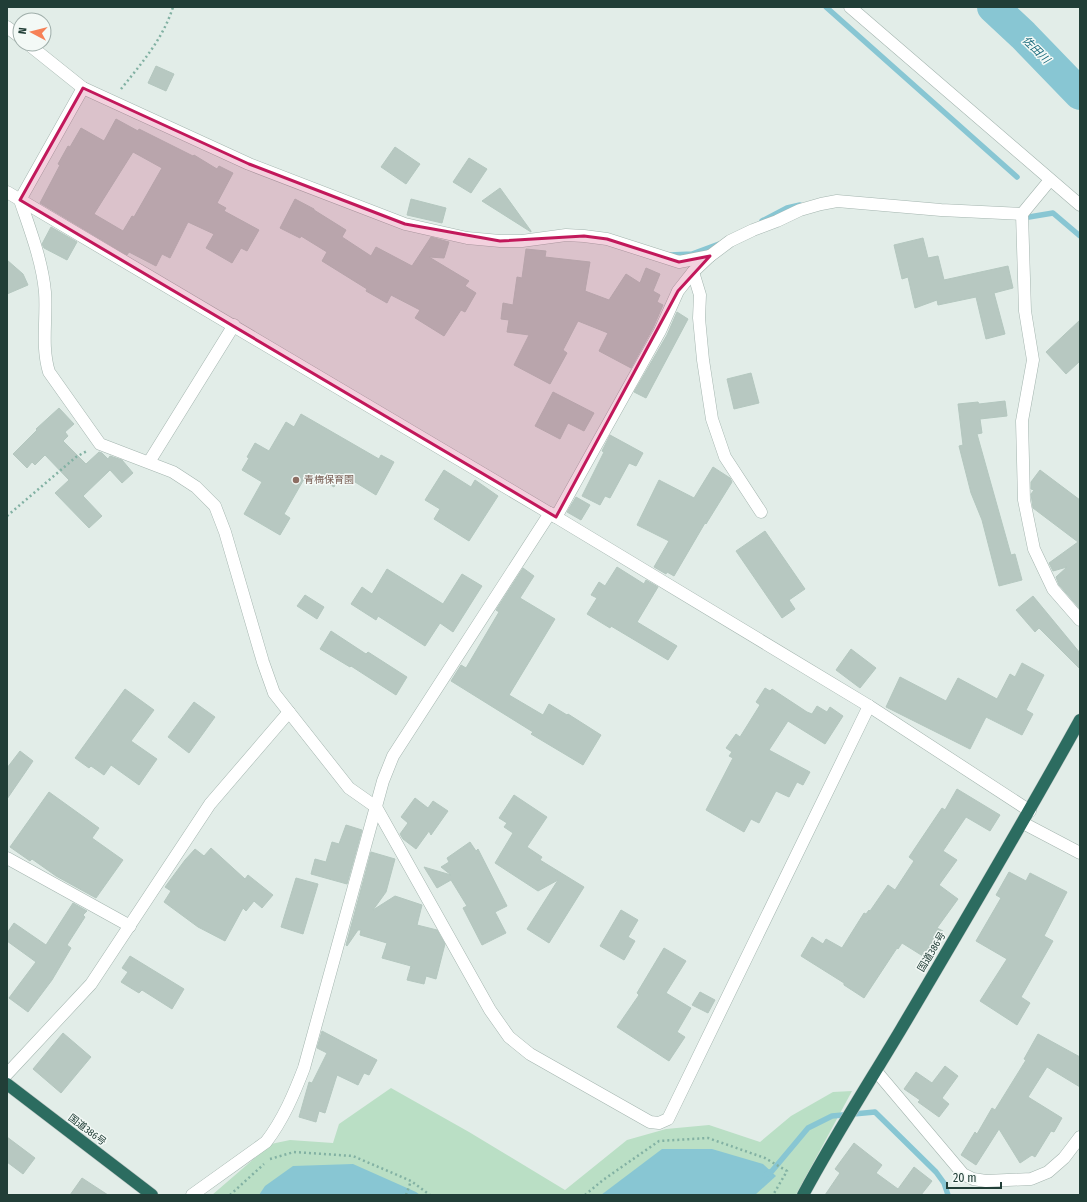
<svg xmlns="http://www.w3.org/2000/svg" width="1087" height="1202" viewBox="0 0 1087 1202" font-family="'Fira Sans Condensed','Noto Sans JP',sans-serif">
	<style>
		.green { fill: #badfc5 }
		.water { fill: #88c6d3 }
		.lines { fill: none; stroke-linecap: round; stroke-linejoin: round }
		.stream { stroke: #88c6d3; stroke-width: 5.5 }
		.river { stroke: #88c6d3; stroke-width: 32 }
		.building { fill: #b7c8c1; stroke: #b4c7bf; fill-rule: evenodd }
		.minor-casing { stroke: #a4b5af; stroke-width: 13 }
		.highway-casing { stroke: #c1c9c7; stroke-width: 13 }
		.path { stroke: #82b1a3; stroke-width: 2.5; stroke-dasharray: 2 3; stroke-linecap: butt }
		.minor { stroke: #fff; stroke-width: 12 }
		.highway { stroke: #2c6c60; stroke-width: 12 }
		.marked { fill: #c2185b; fill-opacity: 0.2; stroke: #c2185b; stroke-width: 3; stroke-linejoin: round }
		.education-dot { fill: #8d6e63; stroke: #f3f9f6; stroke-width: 1.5 }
		.labels { text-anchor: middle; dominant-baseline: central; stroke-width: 3; stroke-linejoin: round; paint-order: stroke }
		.education-label { font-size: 10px; fill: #785e54; stroke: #f3f9f6; text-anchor: start }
		.street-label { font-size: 10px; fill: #213e37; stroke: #f3f9f6 }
		.water-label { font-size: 11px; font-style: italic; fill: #196a7c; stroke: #f3f9f6 }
	</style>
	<rect width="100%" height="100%" fill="#e2ede8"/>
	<polygon class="green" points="391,1088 469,1132 565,1190 627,1140 666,1129 709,1125 760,1142 791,1116 833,1092 852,1091 796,1195 212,1195 271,1144 290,1140 333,1143 339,1124"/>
	<g class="water">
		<polygon points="662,1149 712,1149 763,1164 776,1176 755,1195 601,1195"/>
		<polygon points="353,1164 416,1192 420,1195 259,1195 265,1186 293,1166"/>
	</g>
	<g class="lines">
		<g class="stream">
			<polyline points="826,7 1017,177"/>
			<polyline points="1029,217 1053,213 1080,236"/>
			<polyline points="762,221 787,208 800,205"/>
			<polyline points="670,255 692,254 719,244"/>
			<polyline points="765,1175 772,1171 808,1128 832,1116 875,1112 936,1172 944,1183 948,1195"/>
		</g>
		<polyline class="river" points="993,7 1023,35 1080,94"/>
	</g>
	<g class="building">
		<polygon points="156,66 174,74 166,91 148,83"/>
		<path d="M116,119l22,12 1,-2 54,27 1,-1 23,14 2,-3 14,7 -16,30 9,5 -2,3 35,19 -12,21 -6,-3 -9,15 -26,-15 8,-14 -26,-12 -18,36 -8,-4 -6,12 -27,-14 -2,3 -87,-52 20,-38 -2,-1 10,-18 2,1 11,-19 23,13zM133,152l29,16 -28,49 -2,-1 -9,15 -29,-17z"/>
		<polygon points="395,147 420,164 406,184 381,167"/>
		<polygon points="469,158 487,169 471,193 453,182"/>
		<polygon points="500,188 531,231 531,232 482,201"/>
		<polygon points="295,199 314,209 314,210 346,230 342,237 371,256 376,247 412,266 431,237 449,242 444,258 429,257 469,281 465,286 476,293 465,312 461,310 444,336 415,318 420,310 391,295 387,303 366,291 367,289 322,261 327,252 301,236 300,238 280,228"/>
		<polygon points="411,199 446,208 442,223 407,215"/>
		<polygon points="51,227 77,242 67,260 44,248 42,244"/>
		<polygon points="923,238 928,258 938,256 944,280 1008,266 1013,288 994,293 1005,334 986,339 976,297 938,305 937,300 915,308 908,277 902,279 894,245"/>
		<polygon points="526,249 546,251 545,257 590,262 585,291 609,300 626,274 640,283 646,268 660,274 653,291 660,295 657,302 663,305 653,328 631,368 599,351 608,333 578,321 563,350 567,353 550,384 514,365 529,335 507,332 509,320 501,319 503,303 513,305 517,277 522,278"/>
		<polygon points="7,260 23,274 28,285 7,294"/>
		<polygon points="677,312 688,319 646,398 634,392 667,335"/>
		<polygon points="1080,320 1080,361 1066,374 1046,352"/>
		<polygon points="751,373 759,403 734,409 727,379"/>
		<polygon points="553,392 594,413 584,431 568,423 560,439 535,426"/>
		<polygon points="1005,401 1007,416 980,419 982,433 977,434 1011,555 1015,554 1022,580 999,586 982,520 971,493 959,446 963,445 958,404 978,402 979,404"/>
		<polygon points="59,408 74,424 65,432 68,436 63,441 86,464 99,452 102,453 108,459 110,456 122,460 133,473 122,483 110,470 83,496 102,516 89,528 55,493 69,480 45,455 35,465 32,462 27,468 13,454 37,430 36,429"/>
		<polygon points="301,414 379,459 381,455 394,462 376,495 342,474 334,487 308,472 284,514 290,518 280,535 244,514 262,482 242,470 249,458 247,457 255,443 269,451 286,422 294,427"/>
		<polygon points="610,435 643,453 636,466 629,463 610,498 605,496 600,505 582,496 604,452 602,451"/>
		<polygon points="713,467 730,478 732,482 706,524 705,523 674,576 667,572 666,574 654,567 669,541 637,525 659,480 694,498"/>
		<polygon points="444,470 471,487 475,480 498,496 469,541 434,519 440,509 425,500"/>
		<polygon points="1040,470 1080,500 1080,609 1059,585 1056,577 1067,567 1053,571 1049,563 1078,542 1033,508 1031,494 1034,490 1031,489 1031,482"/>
		<polygon points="576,497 590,505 581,520 567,512"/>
		<polygon points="765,531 805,589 789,600 795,609 782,618 736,551"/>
		<polygon points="617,567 644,584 646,580 658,587 637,622 677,646 668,660 611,626 610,628 587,614 597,598 591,595 599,582 605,586"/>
		<polygon points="523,568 534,576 520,598 555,619 509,695 543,715 549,704 567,715 568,714 601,735 583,765 531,734 533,732 451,681 461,665 466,668 499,612 496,610"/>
		<polygon points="387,569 443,604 462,574 482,586 453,632 440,623 425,646 378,616 376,620 351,604 362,587 372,594"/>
		<polygon points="305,595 324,607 317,619 297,606"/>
		<polygon points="1033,596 1080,653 1080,669 1039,628 1035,632 1016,610"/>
		<polygon points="331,631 366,654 368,652 407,677 396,695 351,666 350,667 320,649"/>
		<polygon points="851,649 876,668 860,688 836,670"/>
		<polygon points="1022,663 1044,675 1026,710 1033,714 1022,735 986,717 970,749 886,707 900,677 946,701 958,678 997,699 1010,674 1015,677"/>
		<polygon points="765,688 770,691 772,689 807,712 812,714 817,706 827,712 830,707 843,716 825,744 788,721 769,750 810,772 803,785 797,782 789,797 776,791 759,823 751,819 744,832 706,810 733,758 729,756 732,752 726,748 736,734 740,737 760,705 756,702"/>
		<polygon points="125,689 154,710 131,741 157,759 139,785 111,765 104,775 91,766 89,768 75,758"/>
		<polygon points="194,702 215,717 189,753 168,737"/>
		<polygon points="20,751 33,761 7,799 7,768"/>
		<polygon points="957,789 1000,815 990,831 966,817 943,851 957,860 939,885 958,899 937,928 943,931 926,958 902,943 898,949 897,948 864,998 844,985 844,983 801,956 812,937 823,944 826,939 842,948 864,913 866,914 869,910 870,911 888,885 895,890 914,861 909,857 942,808 945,810"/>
		<polygon points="49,792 99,828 92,838 123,860 96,898 56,876 32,859 30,861 10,847"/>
		<polygon points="514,795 547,817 527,847 542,857 540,860 584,887 549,943 527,929 558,880 538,891 495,863 513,833 504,827 507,823 499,818"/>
		<polygon points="415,798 428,808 433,801 448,811 431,835 429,831 416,849 403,839 400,834 408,823 401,817"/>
		<polygon points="346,825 362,830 347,884 311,874 315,859 326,862 332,842 339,844"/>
		<polygon points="470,842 476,851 478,849 507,906 495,912 506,933 482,945 463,908 467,906 451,880 437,888 424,867 451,875 441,867 449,862 447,858"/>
		<polygon points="211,848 245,879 248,875 273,895 262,908 254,901 246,911 243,908 225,941 198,927 164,902 171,891 165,887 185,860 195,849 204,856"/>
		<polygon points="371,852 395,859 386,892 373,910 395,896 422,905 417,925 437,930 445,944 436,979 426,976 424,984 407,980 411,966 382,958 387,943 360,935 361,930 358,930 347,946 346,945"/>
		<polygon points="1009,872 1026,881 1030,873 1067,892 1044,936 1053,941 1021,997 1030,1003 1017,1025 980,1001 1007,959 976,941 1001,898 996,895"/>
		<polygon points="296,878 318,884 303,934 281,927"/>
		<polygon points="73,903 87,911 83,915 85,917 67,945 71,948 52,980 28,1012 9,998 36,962 7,941 7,933 14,923 46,945"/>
		<polygon points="621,910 638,920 628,937 635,941 624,960 600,946"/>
		<polygon points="664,948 686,961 666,993 691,1008 677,1032 685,1037 669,1061 617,1027 639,995 637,993"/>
		<polygon points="130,956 184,989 172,1009 142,990 139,993 121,982 128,972 122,968"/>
		<polygon points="700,992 715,1000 708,1013 692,1005"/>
		<polygon points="322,1031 377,1060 369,1075 364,1073 358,1085 337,1075 325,1113 319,1111 316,1122 299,1117 309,1082 312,1083 327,1053 317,1048"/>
		<polygon points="63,1033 91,1057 61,1093 33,1069"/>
		<polygon points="1038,1034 1080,1057 1080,1087 1047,1067 1028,1097 1062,1118 1054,1132 1051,1131 1035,1157 1032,1155 1020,1163 999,1129 976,1165 961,1155 975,1132 977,1134 992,1108 995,1110 1026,1060 1024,1059"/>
		<polygon points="945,1066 958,1076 942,1098 949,1104 939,1117 918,1102 920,1100 904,1089 916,1072 932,1083"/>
		<polygon points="7,1137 35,1158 23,1174 7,1162"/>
		<polygon points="854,1143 882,1165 876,1173 898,1189 914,1167 932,1181 921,1195 825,1195 840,1173 835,1169"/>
		<polygon points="82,1178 108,1195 70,1195"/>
	</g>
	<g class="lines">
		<g class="minor-casing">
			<g id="minor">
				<polyline points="850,7 1080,205"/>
				<polyline points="7,27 20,37"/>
				<polyline points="28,44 83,88 249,164 405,224 467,238 500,241 522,241 566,235 584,236 607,239 679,262 710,256"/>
				<path d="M83,88l-63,112c10,30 22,60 25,92 2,27 -4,54 4,80l51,72 73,28 23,15 19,19 10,26 38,130 11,31 75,95 27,19 114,203 19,27 21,17 120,68 9,1 9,-4 201,-413"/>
				<polyline points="1050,180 1022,214 1025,311 1033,360 1022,421 1024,500 1034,549 1053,589 1080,620"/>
				<polyline points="7,192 556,517 869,706 1030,811"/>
				<polyline points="693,272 700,295 699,318 703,360 712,419 725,457 761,512"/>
				<polyline points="149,462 234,325"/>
				<polyline points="556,517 660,331 678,291 693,272 710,256 730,241 753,230 777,221 800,210 821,204 837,201 941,210 1022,214"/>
				<polyline points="1023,823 1080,853"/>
				<polyline points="7,858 130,926"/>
				<polyline points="876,1071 963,1174 973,1179 986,1181 1031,1179 1048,1172 1064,1158 1080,1137"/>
				<polyline points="7,1074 91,984 210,804 289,712"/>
				<path d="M192,1195l74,-53c17,-22 28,-48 38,-74l79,-287 10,-25 157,-243"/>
			</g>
		</g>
		<g class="highway-casing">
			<g id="highway">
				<polyline points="7,1084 152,1195"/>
				<path d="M803,1195c30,-56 64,-109 97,-164 61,-103 122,-206 180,-311"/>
			</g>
		</g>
		<g class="path">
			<path d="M121,89c20,-25 42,-50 52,-82"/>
			<polyline points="7,516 76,457 87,451"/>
			<polyline points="270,1159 294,1152 353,1156 411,1181 430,1195"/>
			<polyline points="230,1195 264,1164"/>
			<polyline points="406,1195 411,1181"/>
			<polyline points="585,1195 603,1180 659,1141 708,1138 765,1158 787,1171 773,1195"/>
		</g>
		<use href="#minor" class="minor"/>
		<use href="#highway" class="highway"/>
	</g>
	<path class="marked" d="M83,88l166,76 156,60 95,17 84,-5 23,3 72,23 31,-6 -32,35 -122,226 -536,-317z"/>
	<circle class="education-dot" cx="296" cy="480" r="4"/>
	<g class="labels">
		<g class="education-label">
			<text x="304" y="480">青梅保育園</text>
		</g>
		<g class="street-label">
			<text transform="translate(932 952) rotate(-59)">国道386号</text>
			<text transform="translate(87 1130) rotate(37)">国道386号</text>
		</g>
		<g class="water-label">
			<text transform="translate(1036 50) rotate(45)">佐田川</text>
		</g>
	</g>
	<rect width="1087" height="1202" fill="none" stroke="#213e37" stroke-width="16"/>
	<g transform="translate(32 32) rotate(277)"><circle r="19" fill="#f3f9f6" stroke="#9faeaa"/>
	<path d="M0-3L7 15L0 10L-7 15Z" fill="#f68157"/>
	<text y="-6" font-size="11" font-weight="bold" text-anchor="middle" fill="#213e37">N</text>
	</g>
	<path d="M947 1182v6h54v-6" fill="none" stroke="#213e37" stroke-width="2"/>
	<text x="953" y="1182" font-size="12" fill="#213e37" stroke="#f3f9f6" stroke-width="3" paint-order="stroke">20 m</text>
</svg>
